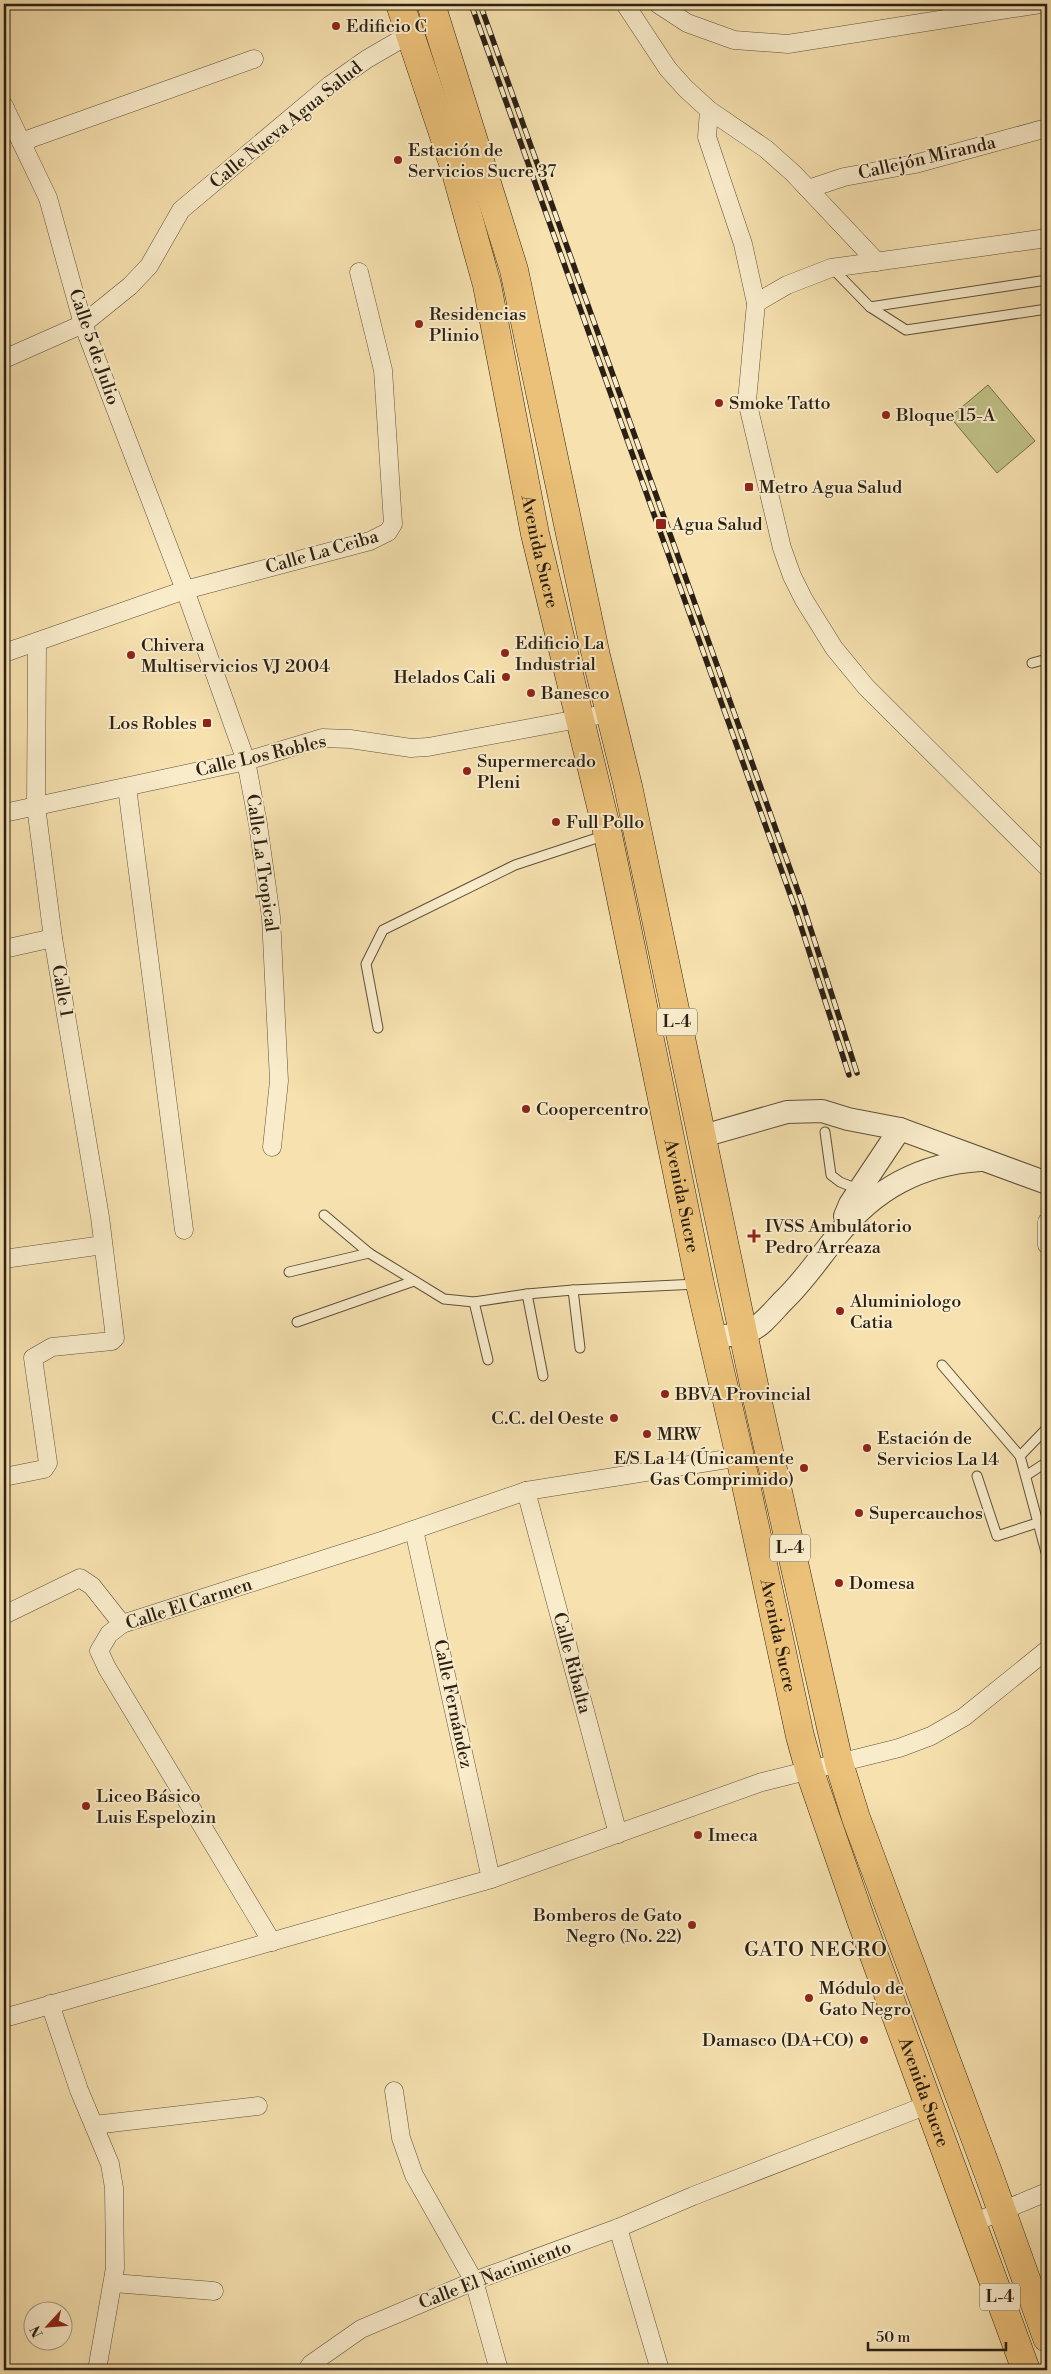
<svg xmlns="http://www.w3.org/2000/svg" width="1051" height="2374" viewBox="0 0 1051 2374" font-family="'Libre Bodoni',serif">
	<style>
		.green { fill: #c0c288; stroke: #76714e }
		.lines { fill: none; stroke-linecap: round; stroke-linejoin: round }
		.service-casing { stroke: #5e503c; stroke-width: 11 }
		.minor-casing { stroke: #5e503c; stroke-width: 19 }
		.tertiary-casing { stroke: #5e503c; stroke-width: 24 }
		.primary-casing { stroke: #2b2015; stroke-width: 29 }
		.service { stroke: #f9eccb; stroke-width: 9 }
		.minor { stroke: #f9eccb; stroke-width: 18 }
		.tertiary { stroke: #f9eccb; stroke-width: 22 }
		.primary { stroke: #ebc078; stroke-width: 28 }
		.rail-casing { stroke: #2b2015; stroke-width: 5.5 }
		.rail { stroke: #f9eccb; stroke-width: 4; stroke-dasharray: 11; stroke-linecap: butt }
		.poi-dot { fill: #8f2418; stroke: #f9eccb; stroke-width: 2 }
		.labels { text-anchor: middle; dominant-baseline: central; stroke-width: 4; stroke-linejoin: round; paint-order: stroke }
		.shield { fill: #f9eccb; stroke: #695d4c; stroke-width: 1 }
		.shield-label { font-size: 16px; font-weight: bold; fill: #2b2015 }
		.poi-label { font-size: 18px; fill: #2b2015; stroke: #f9eccb; text-anchor: start }
		.street-label { font-size: 18px; fill: #2b2015; stroke: #f9eccb }
		.quarter-label { font-size: 20px; letter-spacing: 1px; fill: #2b2015; stroke: #f9eccb }
	</style>
	<rect width="100%" height="100%" fill="#f6e1af"/>
	<filter id="stains"><feTurbulence type="fractalNoise" baseFrequency=".004" numOctaves="4"/><feColorMatrix values="0 0 0 0 .2 0 0 0 0 .09 0 0 0 0 .02 0 0 0 .5 -.17"/></filter>
	<radialGradient id="worn" r=".72"><stop offset=".6" stop-color="#630" stop-opacity="0"/><stop offset="1" stop-color="#630" stop-opacity=".3"/></radialGradient>
	<polygon class="green" points="988,385 1035,441 997,473 950,417"/>
	<g class="lines">
		<g class="service-casing">
			<g id="service">
				<polyline points="832,268 870,307 906,330 1047,309"/>
				<polyline points="870,307 1047,280"/>
				<polyline points="1032,663 1047,659"/>
				<polyline points="378,1028 366,964 383,930 515,865 606,835"/>
				<polyline points="825,1132 831,1175 840,1182 860,1190"/>
				<polyline points="324,1215 369,1253"/>
				<polyline points="289,1272 369,1253 444,1299 474,1302 527,1294 573,1290 697,1284"/>
				<polyline points="573,1290 580,1348"/>
				<polyline points="527,1294 543,1376"/>
				<polyline points="474,1302 488,1360"/>
				<polyline points="297,1322 414,1281"/>
				<polyline points="942,1365 1020,1456 1047,1556"/>
				<polyline points="1020,1456 1047,1428"/>
				<polyline points="1027,1475 1047,1462"/>
				<polyline points="977,1476 997,1536 1037,1523"/>
			</g>
		</g>
		<g class="minor-casing">
			<g id="minor">
				<polyline points="625,4 668,69 685,88 709,110 707,137 743,244 756,303 747,401 782,548 792,576 804,600 834,648 866,687 1047,867"/>
				<polyline points="658,4 687,23 734,40 788,44 1040,4"/>
				<polyline points="4,106 48,198 83,324 185,590 246,761 258,824 271,917 279,1081 272,1147"/>
				<polyline points="709,110 766,149 793,173 877,262"/>
				<polyline points="21,142 254,59"/>
				<polyline points="808,189 844,177 915,164 1047,128"/>
				<polyline points="756,303 787,285 831,268 1047,238"/>
				<polyline points="4,359 83,324 130,286 149,266 181,210 330,85 367,59 410,34"/>
				<polyline points="4,653 185,590 370,541 388,532 393,524 383,370 359,272"/>
				<polyline points="127,787 184,1230"/>
				<polyline points="4,813 246,761 322,738 350,739 411,748 428,747 610,713"/>
				<polyline points="4,949 53,938"/>
				<polyline points="1047,1222 1047,1245"/>
				<polyline points="4,1259 103,1245"/>
				<polyline points="4,1477 44,1469 48,1463 33,1358 52,1347 112,1341 115,1338 100,1217 53,938 36,806 37,642"/>
				<polyline points="526,1491 618,1834"/>
				<polyline points="414,1530 491,1879"/>
				<polyline points="4,1615 80,1578 92,1586 122,1624"/>
				<polyline points="272,1942 107,1668 99,1651 109,1634 122,1624 384,1540 526,1491 740,1457"/>
				<polyline points="50,2004 79,2090 110,2164 114,2188 115,2268 97,2370"/>
				<polyline points="4,2018 491,1879 762,1782 899,1748 931,1736 964,1717 1047,1650"/>
				<polyline points="394,2091 401,2138 414,2175 474,2281 499,2370"/>
				<polyline points="94,2125 258,2106"/>
				<polyline points="973,2223 1047,2192"/>
				<polyline points="618,2228 660,2370"/>
				<polyline points="113,2283 214,2291"/>
				<polyline points="307,2370 311,2364 361,2329 474,2281 618,2228 693,2196 930,2104"/>
			</g>
		</g>
		<g class="tertiary-casing">
			<g id="tertiary">
				<polyline points="703,1136 787,1112 822,1111 848,1119 900,1129 1047,1183"/>
				<polyline points="845,1216 850,1204 900,1129"/>
				<path d="M713,1337c11,-2 28,-1 37,-6 13,-6 24,-21 34,-31 20,-19 35,-42 53,-64 37,-47 83,-72 143,-76"/>
			</g>
		</g>
		<g class="primary-casing">
			<g id="primary">
				<path id="s1" d="M400,4l55,165 32,116 48,249 73,301 92,449 40,173 60,279 10,36 51,148 165,450"/>
				<polyline points="431,4 514,270 596,656 628,786 754,1385 839,1763 856,1818 989,2175 1047,2338"/>
			</g>
		</g>
		<use href="#service" class="service"/>
		<use href="#minor" class="minor"/>
		<use href="#tertiary" class="tertiary"/>
		<use href="#primary" class="primary"/>
		<g class="rail-casing">
			<g id="rail">
				<polyline points="471,4 795,908 849,1075"/>
				<polyline points="480,4 803,905 857,1073"/>
			</g>
		</g>
		<use href="#rail" class="rail"/>
	</g>
	<g class="poi-dot">
		<circle cx="336" cy="26" r="5"/>
		<circle cx="398" cy="160" r="5"/>
		<circle cx="419" cy="324" r="5"/>
		<circle cx="719" cy="403" r="5"/>
		<circle cx="886" cy="415" r="5"/>
		<rect x="744" y="482" width="10" height="10" rx="2.5"/>
		<rect x="655" y="518" width="12" height="12" rx="2.5"/>
		<circle cx="505" cy="653" r="5"/>
		<circle cx="131" cy="655" r="5"/>
		<circle cx="506" cy="677" r="5"/>
		<circle cx="531" cy="693" r="5"/>
		<rect x="202" y="718" width="10" height="10" rx="2.5"/>
		<circle cx="467" cy="771" r="5"/>
		<circle cx="556" cy="822" r="5"/>
		<circle cx="526" cy="1109" r="5"/>
		<path d="M751.5 1228.5h5v5h5v5h-5v5h-5v-5h-5v-5h5z"/>
		<circle cx="840" cy="1311" r="5"/>
		<circle cx="665" cy="1394" r="5"/>
		<circle cx="614" cy="1418" r="5"/>
		<circle cx="647" cy="1434" r="5"/>
		<circle cx="867" cy="1448" r="5"/>
		<circle cx="804" cy="1468" r="5"/>
		<circle cx="859" cy="1513" r="5"/>
		<circle cx="839" cy="1583" r="5"/>
		<circle cx="86" cy="1806" r="5"/>
		<circle cx="698" cy="1835" r="5"/>
		<circle cx="692" cy="1925" r="5"/>
		<circle cx="809" cy="1998" r="5"/>
		<circle cx="864" cy="2040" r="5"/>
	</g>
	<g class="labels">
		<g class="shield">
			<rect x="657" y="1008.5" width="40" height="27" rx="4"/>
			<rect x="770" y="1534.5" width="40" height="27" rx="4"/>
			<rect x="980" y="2283.5" width="40" height="27" rx="4"/>
		</g>
		<g class="shield-label">
			<text x="677" y="1022">L-4</text>
			<text x="790" y="1548">L-4</text>
			<text x="1000" y="2297">L-4</text>
		</g>
		<g class="poi-label">
			<text x="346" y="26">Edificio C</text>
			<text x="408" y="150">Estación de<tspan x="408" dy="21">Servicios Sucre 37</tspan></text>
			<text x="429" y="314">Residencias<tspan x="429" dy="21">Plinio</tspan></text>
			<text x="729" y="403">Smoke Tatto</text>
			<text x="896" y="415">Bloque 15-A</text>
			<text x="759" y="487">Metro Agua Salud</text>
			<text x="672" y="524">Agua Salud</text>
			<text x="515" y="643">Edificio La<tspan x="515" dy="21">Industrial</tspan></text>
			<text x="141" y="645">Chivera<tspan x="141" dy="21">Multiservicios VJ 2004</tspan></text>
			<text x="496" y="677" text-anchor="end">Helados Cali</text>
			<text x="541" y="693">Banesco</text>
			<text x="197" y="723" text-anchor="end">Los Robles</text>
			<text x="477" y="761">Supermercado<tspan x="477" dy="21">Pleni</tspan></text>
			<text x="566" y="822">Full Pollo</text>
			<text x="536" y="1109">Coopercentro</text>
			<text x="765" y="1226">IVSS Ambulatorio<tspan x="765" dy="21">Pedro Arreaza</tspan></text>
			<text x="850" y="1301">Aluminiologo<tspan x="850" dy="21">Catia</tspan></text>
			<text x="675" y="1394">BBVA Provincial</text>
			<text x="604" y="1418" text-anchor="end">C.C. del Oeste</text>
			<text x="657" y="1434">MRW</text>
			<text x="877" y="1438">Estación de<tspan x="877" dy="21">Servicios La 14</tspan></text>
			<text x="794" y="1458" text-anchor="end">E/S La 14 (Únicamente<tspan x="794" dy="21">Gas Comprimido)</tspan></text>
			<text x="869" y="1513">Supercauchos</text>
			<text x="849" y="1583">Domesa</text>
			<text x="96" y="1796">Liceo Básico<tspan x="96" dy="21">Luis Espelozin</tspan></text>
			<text x="708" y="1835">Imeca</text>
			<text x="682" y="1915" text-anchor="end">Bomberos de Gato<tspan x="682" dy="21">Negro (No. 22)</tspan></text>
			<text x="819" y="1988">Módulo de<tspan x="819" dy="21">Gato Negro</tspan></text>
			<text x="854" y="2040" text-anchor="end">Damasco (DA+CO)</text>
		</g>
		<g class="street-label">
			<text transform="translate(286 125) rotate(-39)">Calle Nueva Agua Salud</text>
			<text transform="translate(927 158) rotate(-13)">Callejón Miranda</text>
			<text transform="translate(94 347) rotate(71)">Calle 5 de Julio</text>
			<text transform="translate(322 552) rotate(-16)">Calle La Ceiba</text>
			<text stroke="none"><textPath href="#s1" startOffset="566">Avenida Sucre</textPath></text>
			<text transform="translate(261 756) rotate(-13)">Calle Los Robles</text>
			<text transform="translate(262 863) rotate(82)">Calle La Tropical</text>
			<text transform="translate(62 991) rotate(80)">Calle 1</text>
			<text stroke="none"><textPath href="#s1" startOffset="1226">Avenida Sucre</textPath></text>
			<text transform="translate(189 1604) rotate(-18)">Calle El Carmen</text>
			<text stroke="none"><textPath href="#s1" startOffset="1676">Avenida Sucre</textPath></text>
			<text transform="translate(572 1663) rotate(75)">Calle Ribalta</text>
			<text transform="translate(453 1704) rotate(78)">Calle Fernández</text>
			<text stroke="none"><textPath href="#s1" startOffset="2156">Avenida Sucre</textPath></text>
			<text transform="translate(495 2275) rotate(-21)">Calle El Nacimiento</text>
		</g>
		<g class="quarter-label">
			<text x="816" y="1950">GATO NEGRO</text>
		</g>
	</g>
	<rect width="1051" height="2374" fill="none" stroke="#f6e1af" stroke-width="20"/>
	<rect x="5" y="5" width="1041" height="2364" fill="none" stroke="#2b2015" stroke-width="2.5"/>
	<rect x="10" y="10" width="1031" height="2354" fill="none" stroke="#2b2015"/>
	<g transform="translate(48 2326) rotate(244)"><circle r="24" fill="#f9eccb" stroke="#a79a82"/>
	<path d="M0-4L9 19L0 12L-9 19Z" fill="#8f2418"/>
	<text y="-8" font-size="14" font-weight="bold" text-anchor="middle" fill="#2b2015">N</text>
	</g>
	<path d="M868 2342v8h138v-8" fill="none" stroke="#2b2015" stroke-width="2.5"/>
	<text x="876" y="2342" font-size="15" fill="#2b2015" stroke="#f9eccb" stroke-width="4" paint-order="stroke">50 m</text>
	<rect width="100%" height="100%" filter="url(#stains)"/>
	<rect width="100%" height="100%" fill="url(#worn)"/>
</svg>
